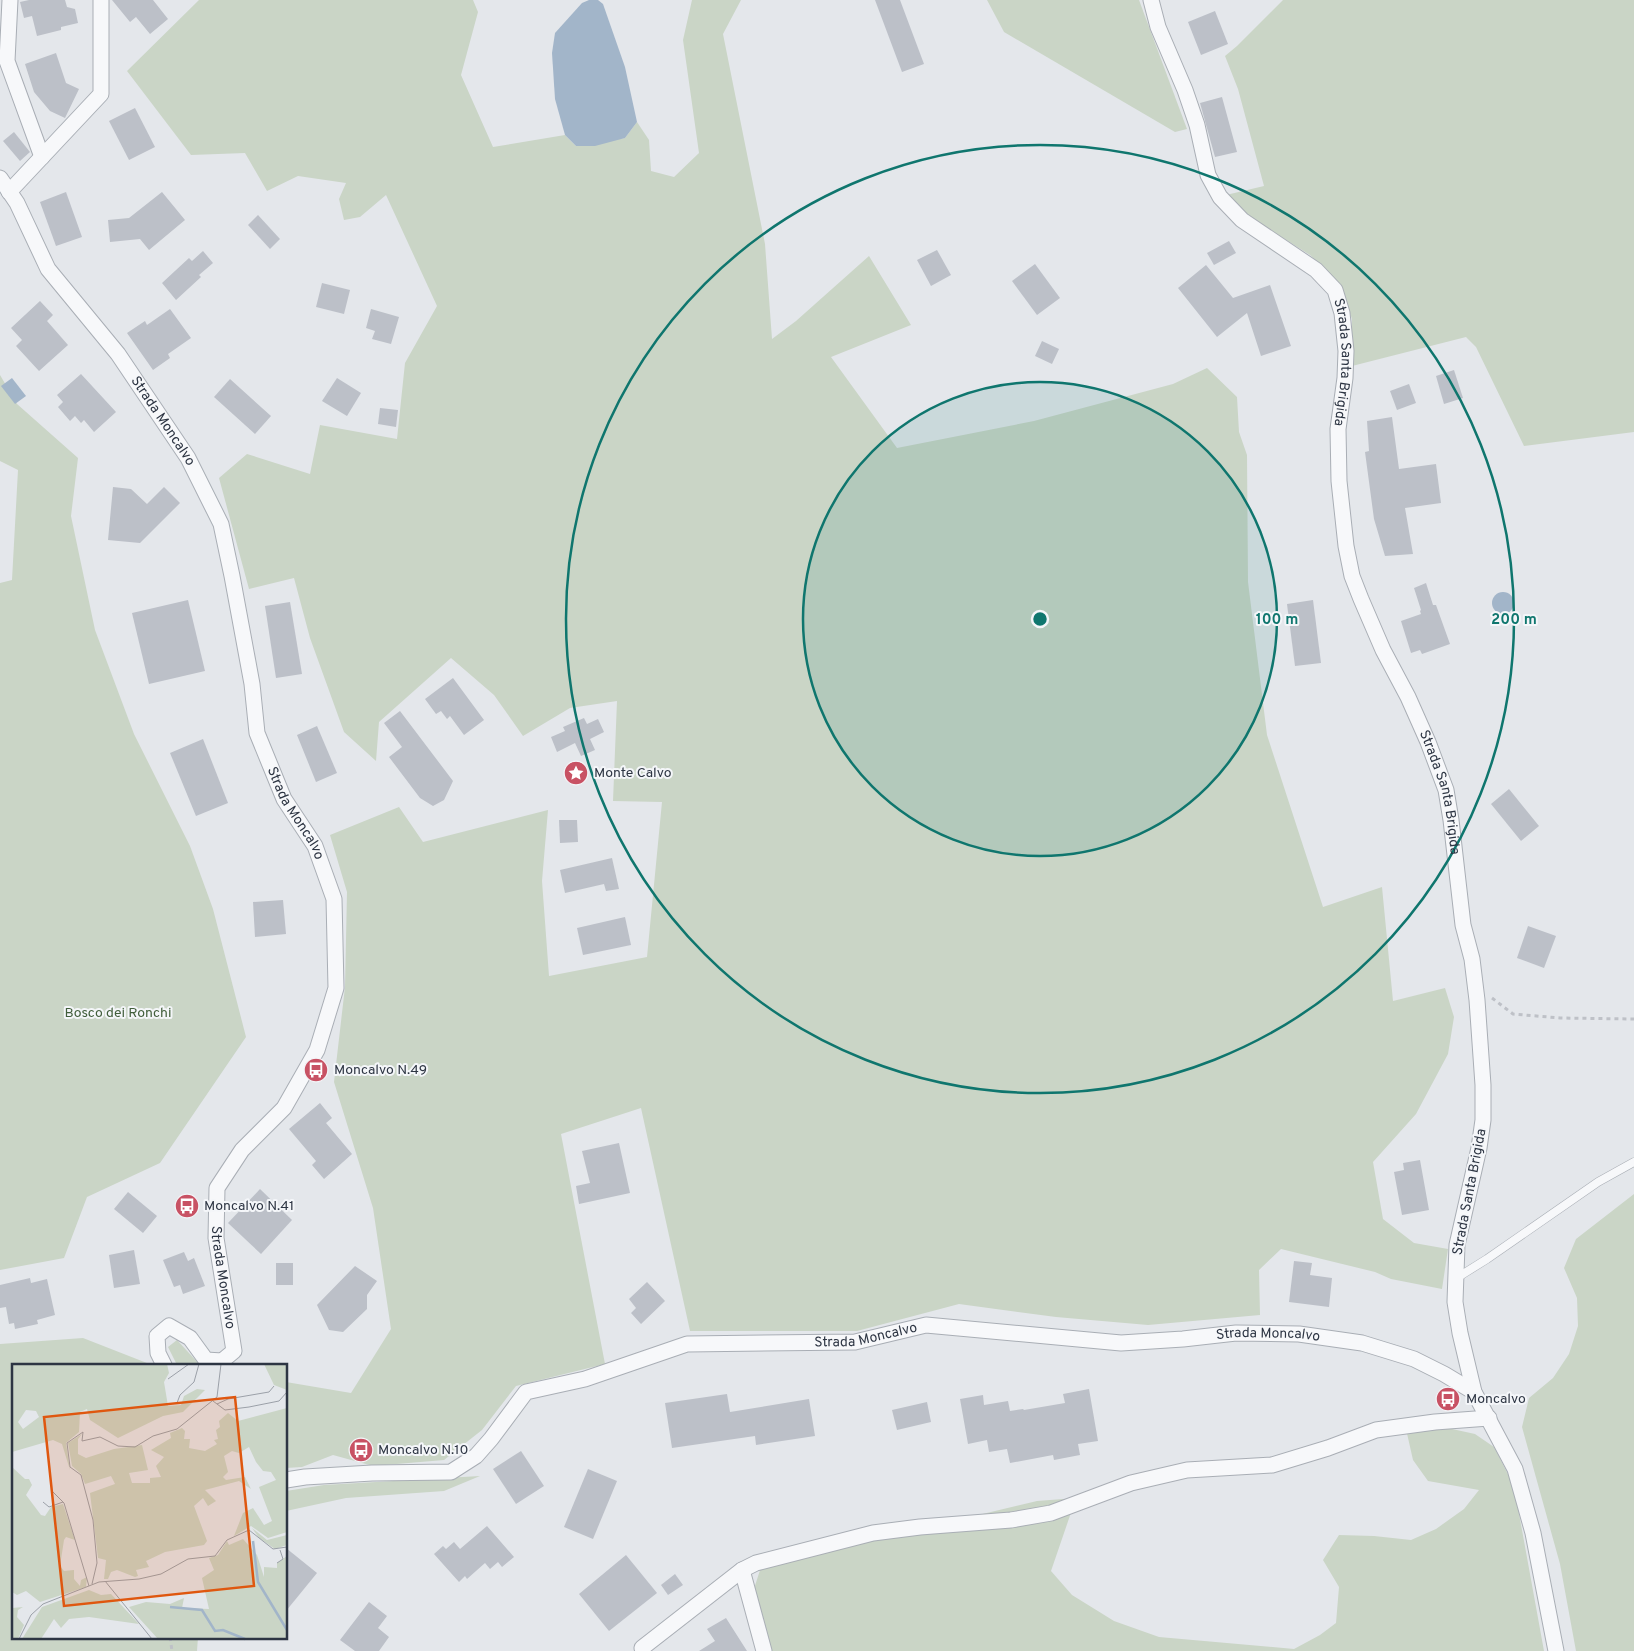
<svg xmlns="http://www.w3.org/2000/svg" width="1634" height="1651" viewBox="0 0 1634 1651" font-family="Overpass,sans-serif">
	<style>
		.green { fill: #cad5c6 }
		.water { fill: #a2b5c9 }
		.building { fill: #bcc0c8 }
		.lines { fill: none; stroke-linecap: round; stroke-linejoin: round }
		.lane-casing { stroke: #a9aeb5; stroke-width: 9 }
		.street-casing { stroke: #a9aeb5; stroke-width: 17 }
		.path { stroke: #bec1c7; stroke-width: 3; stroke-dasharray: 4 4; stroke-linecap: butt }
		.lane { stroke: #f7f8fa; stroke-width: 8 }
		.street { stroke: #f7f8fa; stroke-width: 15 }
		.ring { fill: none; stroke: #0f766e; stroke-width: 2.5 }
		.labels { text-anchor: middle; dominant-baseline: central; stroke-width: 4; stroke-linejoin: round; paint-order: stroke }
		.street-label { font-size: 14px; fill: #2d3543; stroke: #f4f6f9 }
		.poi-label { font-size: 14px; fill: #2d3543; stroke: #f4f6f9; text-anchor: start }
		.park-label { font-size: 14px; fill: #415e3b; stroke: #f4f6f9 }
		.inset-river { fill: none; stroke: #a2b5c9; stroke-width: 2.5 }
		.inset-road { fill: none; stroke: #9ba0a8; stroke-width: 1 }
		.view { fill: #df570f; fill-opacity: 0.15; stroke: #df570f; stroke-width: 2.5 }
		.inset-edge { fill: none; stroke: #2d3543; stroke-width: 2.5 }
		.centre { fill: #0f766e; stroke: #f4f6f9; stroke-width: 2.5 }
		.ring-label { font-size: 15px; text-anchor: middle; font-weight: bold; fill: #0f766e; stroke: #f4f6f9; stroke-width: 4; stroke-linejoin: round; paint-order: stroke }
	</style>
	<rect width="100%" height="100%" fill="#e4e7eb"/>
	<g class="green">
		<polygon points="199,0 473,0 478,12 461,75 493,147 565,135 576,146 625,138 637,122 649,140 651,171 674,177 699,153 683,40 692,0 741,0 723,34 765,244 772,339 796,321 869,256 911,325 831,357 897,448 1034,421 1173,384 1207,368 1237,397 1239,432 1247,455 1248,582 1267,735 1323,907 1382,887 1393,1001 1445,988 1454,1017 1448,1054 1416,1114 1373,1162 1383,1219 1414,1243 1448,1249 1442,1289 1391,1279 1375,1272 1281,1249 1259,1270 1260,1315 1148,1325 1056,1317 959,1304 857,1331 690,1331 641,1108 561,1134 605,1364 516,1386 482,1430 444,1460 373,1466 333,1455 302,1467 286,1468 286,1382 351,1393 391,1329 373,1208 334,1082 345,987 347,892 330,835 399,807 423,842 548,810 542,881 549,976 647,957 662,802 613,801 617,701 570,708 523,736 494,695 451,658 379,722 376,761 344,732 310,638 294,578 249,589 219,478 247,454 310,474 320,425 397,439 405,363 437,306 386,195 360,217 344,220 339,199 346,183 298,176 267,191 245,153 191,155 127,71"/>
		<polygon points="987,0 1139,0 1187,129 1175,132 1004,32"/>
		<polygon points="1283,0 1634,0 1634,432 1524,446 1476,347 1466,337 1352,366 1352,319 1340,284 1310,255 1245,214 1226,195 1264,186 1238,89 1225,56 1237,46"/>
		<polygon points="0,375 17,404 78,458 71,516 95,630 134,734 190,846 213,909 246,1037 160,1163 87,1197 64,1258 0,1270 0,583 12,580 18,470 0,461"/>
		<polygon points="1634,1194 1634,1651 1576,1651 1560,1564 1522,1427 1529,1398 1553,1378 1569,1354 1578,1326 1577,1298 1564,1268 1576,1239"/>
		<polygon points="83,1338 152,1365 14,1365 14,1637 198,1637 197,1651 0,1651 0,1344"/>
		<polygon points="177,1340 200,1365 177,1365 168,1347"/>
		<polygon points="1443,1427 1475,1434 1494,1447 1514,1486 1544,1651 770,1651 753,1592 761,1567 1037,1501 1076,1498 1051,1571 1072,1595 1114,1621 1159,1637 1294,1649 1320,1635 1336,1623 1339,1587 1323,1560 1339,1535 1374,1536 1411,1540 1436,1529 1464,1509 1479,1490 1428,1481 1413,1460 1406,1429"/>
		<polygon points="480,1476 444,1491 346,1498 286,1511 286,1491 324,1485"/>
	</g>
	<g class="water">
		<polygon points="589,0 598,0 603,4 625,67 637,122 625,138 595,146 576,146 565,135 555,99 552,53 555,33 582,3"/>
		<polygon points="12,378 26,396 15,404 1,386"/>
		<circle cx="1503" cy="603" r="11"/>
	</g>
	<g class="building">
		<polygon points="29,0 65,0 67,7 75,9 78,23 61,27 61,30 37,36 32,16 24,18 20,2"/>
		<polygon points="112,0 153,0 168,19 150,34 136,17 130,22"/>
		<polygon points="875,0 900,0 924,64 902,72"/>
		<polygon points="1215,11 1228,44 1201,55 1188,22"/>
		<polygon points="56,53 66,83 79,89 65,118 50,111 34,92 25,64"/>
		<polygon points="1222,97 1237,152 1215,157 1200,103"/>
		<polygon points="135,108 155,147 129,160 109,121"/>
		<polygon points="14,132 30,152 20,161 3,141"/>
		<polygon points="66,192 82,237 56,246 40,202"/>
		<polygon points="162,192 185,220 149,250 140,239 110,242 108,220 129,218"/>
		<polygon points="258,215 280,239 270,249 248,225"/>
		<polygon points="1229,241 1236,253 1214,265 1207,253"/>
		<polygon points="937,250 951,275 931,286 917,260"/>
		<polygon points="203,251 213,263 199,275 201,277 176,300 162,283 189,258 192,261"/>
		<polygon points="1035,264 1060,298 1037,315 1012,281"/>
		<polygon points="1206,265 1233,298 1270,285 1291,346 1261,356 1247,313 1217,337 1178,288"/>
		<polygon points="322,283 350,290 344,314 316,307"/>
		<polygon points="40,301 53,315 47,321 68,345 39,371 16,346 22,340 11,328"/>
		<polygon points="170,309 191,338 168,354 170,358 153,370 127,333 145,321 147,325"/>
		<polygon points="371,309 399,317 391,344 372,339 375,331 366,328"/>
		<polygon points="1042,341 1059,349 1052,364 1035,356"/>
		<polygon points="1454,370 1463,398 1444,404 1436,376"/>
		<polygon points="81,374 116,412 94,432 84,420 81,423 75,416 70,421 58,407 63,402 57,395"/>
		<polygon points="337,378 361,393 347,416 322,401"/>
		<polygon points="230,379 271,416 255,434 214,397"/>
		<polygon points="1409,384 1416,403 1397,410 1390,391"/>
		<polygon points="380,408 398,410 396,427 378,424"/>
		<polygon points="1392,417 1399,469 1436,464 1441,503 1405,508 1413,554 1385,556 1374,519 1365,452 1369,451 1367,421"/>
		<polygon points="113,487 131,489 147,504 164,487 180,503 140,543 108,540"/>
		<polygon points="1426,583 1433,605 1436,605 1450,644 1422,654 1420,650 1411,653 1401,621 1421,614 1420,611 1421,610 1414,588"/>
		<polygon points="188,600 205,671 149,684 132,613"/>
		<polygon points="1313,600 1321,663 1295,666 1287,604"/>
		<polygon points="290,602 302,674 276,678 265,606"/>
		<polygon points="453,678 484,720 464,735 450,716 447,719 441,711 436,714 425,699"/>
		<polygon points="400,711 453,781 444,800 433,806 420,798 389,757 402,747 384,723"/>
		<polygon points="584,718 587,724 598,719 604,732 590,739 595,750 581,756 575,743 557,752 551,737 565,731 563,727"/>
		<polygon points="317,726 337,773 316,782 297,735"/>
		<polygon points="203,739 228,803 196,816 170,753"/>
		<polygon points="1509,789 1539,826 1521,841 1491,804"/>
		<polygon points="559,820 577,820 578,842 560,843"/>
		<polygon points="612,858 619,889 606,891 604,884 565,893 560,870"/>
		<polygon points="283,900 286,934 255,937 253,902"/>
		<polygon points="625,917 631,945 583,955 577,928"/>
		<polygon points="1528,926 1556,936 1544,968 1517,958"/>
		<polygon points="320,1103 332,1118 326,1123 352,1154 324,1179 312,1165 316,1161 289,1129"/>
		<polygon points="619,1143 630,1193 579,1204 576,1186 590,1183 582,1151"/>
		<polygon points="1420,1160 1429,1210 1402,1215 1394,1172 1404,1170 1403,1163"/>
		<polygon points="260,1189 292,1220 261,1254 228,1223"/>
		<polygon points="128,1192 157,1216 143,1233 114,1209"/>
		<polygon points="134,1250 140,1284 114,1288 109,1255"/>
		<polygon points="184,1252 188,1261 194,1258 205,1286 183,1294 180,1285 174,1287 163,1260"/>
		<polygon points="1294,1261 1312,1263 1310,1275 1332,1278 1329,1307 1289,1302"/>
		<rect x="276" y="1263" width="17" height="22"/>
		<polygon points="355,1266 377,1281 367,1295 367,1309 343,1332 329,1330 317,1305"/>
		<polygon points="30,1278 31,1283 47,1279 55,1315 37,1320 38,1324 15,1329 14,1323 9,1324 6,1307 0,1308 0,1285"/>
		<polygon points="647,1282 665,1301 641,1324 631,1313 636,1308 629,1299"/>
		<polygon points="1089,1389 1098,1441 1078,1444 1080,1455 1054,1460 1053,1455 1010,1463 1007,1449 989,1452 987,1440 968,1444 960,1399 983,1395 984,1405 1008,1401 1010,1411 1023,1409 1024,1410 1065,1403 1063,1394"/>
		<polygon points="727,1394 730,1412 809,1399 815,1436 756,1445 755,1436 672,1448 665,1403"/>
		<polygon points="927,1402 931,1422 897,1430 892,1410"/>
		<polygon points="521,1451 544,1486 516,1504 493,1469"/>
		<polygon points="588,1469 617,1481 593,1539 564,1527"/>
		<polygon points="487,1526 514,1557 502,1567 498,1562 490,1569 485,1563 467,1579 465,1576 459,1582 434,1554 443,1546 446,1549 454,1542 460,1549"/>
		<polygon points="286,1548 317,1573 286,1611"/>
		<polygon points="626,1555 657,1593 609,1631 579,1594"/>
		<polygon points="675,1574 683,1585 668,1595 661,1585"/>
		<polygon points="369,1602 387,1616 378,1628 389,1637 379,1651 355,1651 340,1640"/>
		<polygon points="726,1618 747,1651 699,1651 715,1641 707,1629"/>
	</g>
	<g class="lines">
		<g class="lane-casing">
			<polyline id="lane" points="1455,1279 1487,1259 1598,1182 1634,1162"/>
		</g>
		<g class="street-casing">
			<g id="street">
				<polyline points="10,0 7,61 42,157"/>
				<path id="s1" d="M1151,0l7,27 27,63 12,35 11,50 12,22 22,23 74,50 19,20 7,23 4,38 -1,27 -7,51 1,52 7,65 6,30 9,23 22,51 25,47 20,45 18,48 5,30 12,105 9,34 5,41 6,85v35l-4,28 -22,97 -2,57 5,31 14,59 41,77 18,64 23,118"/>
				<path id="s2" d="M0,178l17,25 31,66 70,85 70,104 33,66 11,52 20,108 5,49 27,66 31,47 19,53 2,89 -19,62 -33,58 -42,42 -25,38 -1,50 18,113 -12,10 -16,-1 -16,-22 -21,-12 -12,10 1,17 6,12"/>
				<polyline points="9,192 101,94 101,0"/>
				<path id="s3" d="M286,1480l19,-3 67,-4 79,-1 25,-16 15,-17 35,-47 59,-13 102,-35 168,-2 71,-17 195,18 62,-4 53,-6 63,1 63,9 52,16 30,15 30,18"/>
				<polyline points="742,1570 764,1651"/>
				<polyline points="642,1648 742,1570 756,1563 873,1533 920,1527 1011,1520 1051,1513 1131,1483 1187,1470 1272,1465 1328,1448 1376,1430 1435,1422 1489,1418"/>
			</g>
		</g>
		<g class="path">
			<polyline points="1492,998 1513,1014 1560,1018 1634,1019"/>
			<polyline points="170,1637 172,1651"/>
		</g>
		<use href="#lane" class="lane"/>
		<use href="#street" class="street"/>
	</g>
	<circle cx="1040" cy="619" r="237" fill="#0f766e" fill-opacity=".12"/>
	<g class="ring">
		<circle cx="1040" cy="619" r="237"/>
		<circle cx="1040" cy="619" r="474"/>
	</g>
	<defs>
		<g id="sight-disc" transform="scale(1.25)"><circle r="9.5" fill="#c85264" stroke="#f4f6f9"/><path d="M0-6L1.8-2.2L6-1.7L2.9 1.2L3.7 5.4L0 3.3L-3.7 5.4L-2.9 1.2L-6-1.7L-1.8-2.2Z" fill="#fff"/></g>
		<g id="bus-disc" transform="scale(1.25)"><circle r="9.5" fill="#c85264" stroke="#f4f6f9"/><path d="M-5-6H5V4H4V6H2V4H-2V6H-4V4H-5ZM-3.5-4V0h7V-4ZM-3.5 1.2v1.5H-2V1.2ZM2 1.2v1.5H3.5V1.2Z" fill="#fff"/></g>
	</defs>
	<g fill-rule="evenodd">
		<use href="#sight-disc" x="576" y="773"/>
		<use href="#bus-disc" x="316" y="1070"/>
		<use href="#bus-disc" x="187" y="1206"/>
		<use href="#bus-disc" x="1448" y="1399"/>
		<use href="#bus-disc" x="361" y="1450"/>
	</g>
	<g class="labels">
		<g class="street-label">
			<text stroke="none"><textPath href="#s1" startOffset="432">Strada Santa Brigida</textPath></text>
			<text stroke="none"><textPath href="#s2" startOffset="294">Strada Moncalvo</textPath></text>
			<text stroke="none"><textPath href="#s1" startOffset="882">Strada Santa Brigida</textPath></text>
			<text stroke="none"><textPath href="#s2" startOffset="714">Strada Moncalvo</textPath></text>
			<text transform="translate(1470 1192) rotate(-79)">Strada Santa Brigida</text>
			<text stroke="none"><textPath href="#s2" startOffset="1224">Strada Moncalvo</textPath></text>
			<text stroke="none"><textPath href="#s3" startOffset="624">Strada Moncalvo</textPath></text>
			<text stroke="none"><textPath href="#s3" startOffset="1029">Strada Moncalvo</textPath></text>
		</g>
		<g class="poi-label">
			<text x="594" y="773">Monte Calvo</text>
			<text x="334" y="1070">Moncalvo N.49</text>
			<text x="204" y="1206">Moncalvo N.41</text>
			<text x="1466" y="1399">Moncalvo</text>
			<text x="378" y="1450">Moncalvo N.10</text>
		</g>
		<g class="park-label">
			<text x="118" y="1013">Bosco dei Ronchi</text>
		</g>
	</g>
	<g transform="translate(12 1364)">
		<rect width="275" height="275" fill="#e4e7eb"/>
		<path d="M0,0h155l2,9 -5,9 4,24 13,-1 3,-9 13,-7 8,1 -22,22 -20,4 -45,22 -28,-18 -3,-11 -7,3 -1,20 -13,11 4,27 -8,-26 -9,-4 -41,12zM14,46l10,1 3,6 -16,12 -5,-7zM252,0h23v26l-13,-5zM275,44v124l-19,6 -17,-12 -17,10 9,-23 10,-5 11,17 8,-4 -13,-34 17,-7 -5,-8 -8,-1 -7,-9 -7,-15 -10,6 -7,-2 -8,5 4,16 -5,5 3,3 19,-3 6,12 -12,-8 -34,9 11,11 -8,5 -5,-8 -9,8 13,35 -3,4 -39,7 -19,9 3,6 -13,3 2,6 -3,1 -18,-7 -6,2 -3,7h-4l2,-19 -8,-2 -8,-65 25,-9 -4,-8 -26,8 -4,-10 -9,-8 -4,-23 14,-9 -4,5v15l8,4 28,-9 28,-4 6,25 -19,3 3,10h18v-5l11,-1 -5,-11 8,-9 -13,-7 20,-12 -1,-5 12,-5 3,3 -1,8h6l-1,9 16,3 12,-7 -3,-4 4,-1 -2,-9 4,-3 -1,-6 9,-8 10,8zM0,103l13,12h4l3,6 -6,10 15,20 4,1 6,-9 12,-3 12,36 -9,-3 -2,3 -4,26 4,5 10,-1v9l6,7 1,-6 6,-3 -1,10 -46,15 -14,-11 -9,4 -5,-3zM240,164l15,12 20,-5v10l-12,4 -16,-11zM231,175l14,16 7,22v-10l13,1v-5l10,-7v83h-129l-29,-32 17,-5 24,2 14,-6 -2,10 27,1 -7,-31 12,-8 -5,-12 9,-3 9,-14 2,4zM77,226l12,5 10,-1 28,30 -50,-7 -20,2 -8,9 -7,-9 -13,20h-19l20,-32zM11,243l-5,3 -1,7 7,8 -6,14h-6v-31z" fill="#cad5c6" fill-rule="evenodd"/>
		<path class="inset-river" d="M241,177l5,41 29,48M158,243l32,3 13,21 8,-1 22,9"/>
		<path class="inset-road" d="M156,15l21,-15M201,37l12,9 24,-3 30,-6 8,-9M165,39l3,-8 14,-13 5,-18M205,40l11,-5 41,-7 5,-6M40,127l12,12 25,83M31,138l6,5 14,-5M265,199l6,-4 -3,-9M93,217l47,58M80,220l5,-21 -4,-43 -12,-45 -11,-8 -3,-24 16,-11 -1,9 18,-4 18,9 17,1 18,-11 24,-7 40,-32 4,-33M7,275l12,-24 12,-11 56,-22 40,-3 22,-5 27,-15 27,-3 12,-16 22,-10 24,19 14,-2"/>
		<path class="view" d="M223,33l19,189 -190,20 -20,-189z"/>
		<rect width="275" height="275" class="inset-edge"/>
	</g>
	<circle cx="1040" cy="619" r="8" class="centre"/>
	<g class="ring-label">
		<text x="1277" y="624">100 m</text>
		<text x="1514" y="624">200 m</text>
	</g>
</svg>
